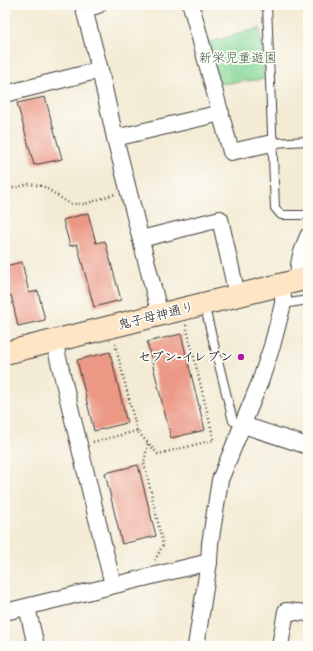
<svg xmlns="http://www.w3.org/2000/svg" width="313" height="651" viewBox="0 0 313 651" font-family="'Architects Daughter','Klee One',sans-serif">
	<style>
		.green { fill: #86d797; stroke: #517a5a }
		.building { fill: #eb9885 }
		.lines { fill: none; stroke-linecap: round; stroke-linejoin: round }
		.lane-casing { stroke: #3c3b38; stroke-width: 10 }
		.street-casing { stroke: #3c3b38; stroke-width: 18 }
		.secondary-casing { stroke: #3c3b38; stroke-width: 24 }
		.path { stroke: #3c3b38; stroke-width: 2.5; stroke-dasharray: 1 3; stroke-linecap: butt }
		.lane { stroke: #fff; stroke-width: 8 }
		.street { stroke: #fff; stroke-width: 16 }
		.secondary { stroke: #fee5c5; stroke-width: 22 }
		.poi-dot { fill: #b5179e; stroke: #fdfcf7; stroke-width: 1.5 }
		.labels { text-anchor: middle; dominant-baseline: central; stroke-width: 3.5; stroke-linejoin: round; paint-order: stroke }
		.park-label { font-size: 13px; fill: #415d47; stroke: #fdfcf7 }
		.street-label { font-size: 13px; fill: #1c1c1c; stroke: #fdfcf7 }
		.poi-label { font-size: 13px; font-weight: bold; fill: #1c1c1c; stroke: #fdfcf7; text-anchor: end }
	</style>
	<rect width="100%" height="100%" fill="#fdfcf7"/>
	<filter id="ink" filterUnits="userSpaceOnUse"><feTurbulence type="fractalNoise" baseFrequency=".025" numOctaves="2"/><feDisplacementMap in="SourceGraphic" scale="8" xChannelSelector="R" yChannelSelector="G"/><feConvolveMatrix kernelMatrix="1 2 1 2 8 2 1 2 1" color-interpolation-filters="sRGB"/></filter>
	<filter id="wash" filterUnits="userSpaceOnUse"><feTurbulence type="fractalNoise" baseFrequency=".012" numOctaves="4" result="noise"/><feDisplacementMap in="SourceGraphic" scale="16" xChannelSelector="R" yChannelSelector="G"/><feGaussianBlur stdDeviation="0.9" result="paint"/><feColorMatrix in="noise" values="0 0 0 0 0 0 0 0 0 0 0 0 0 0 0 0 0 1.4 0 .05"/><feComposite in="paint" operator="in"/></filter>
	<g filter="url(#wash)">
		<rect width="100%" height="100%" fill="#f3ebd4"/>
		<polygon class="green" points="260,28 265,79 219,84 207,43"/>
		<g id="blocks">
			<g class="building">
				<polygon points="45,97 62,159 34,165 17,103"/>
				<polygon points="88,213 96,243 105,241 121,300 94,307 77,244 70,246 63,220"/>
				<polygon points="22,262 29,293 38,291 45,320 18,326 11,295 5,296 5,266"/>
				<polygon points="181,334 205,430 171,438 147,342"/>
				<polygon points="110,352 127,423 94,431 77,360"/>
				<polygon points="138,465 156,536 122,544 105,473"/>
			</g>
		</g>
	</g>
	<g filter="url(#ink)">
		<use href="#blocks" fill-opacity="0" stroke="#3c3b38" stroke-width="1"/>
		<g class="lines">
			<g class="lane-casing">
				<g id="lane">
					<polyline points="267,5 275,208 281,215 308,215"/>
					<polyline points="272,143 308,141"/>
					<polyline points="204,304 233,421 243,425"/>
					<polyline points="283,304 308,300"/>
				</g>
			</g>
			<g class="street-casing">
				<g id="street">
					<polyline points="83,5 100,70 115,138 160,315"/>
					<polyline points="191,5 231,152 272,143"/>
					<polyline points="84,9 98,5"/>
					<polyline points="5,94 100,70"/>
					<polyline points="115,138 221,113"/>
					<polyline points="141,239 220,219 237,295"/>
					<path d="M299,280c-2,-18 3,-28 9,-44"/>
					<polyline points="54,341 113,585"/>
					<polyline points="243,425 308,446"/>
					<polyline points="27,607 36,646"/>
					<polyline points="5,612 209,562 210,544 220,480 260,382 272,346 283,304 283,297 281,285"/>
					<polyline points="196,646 209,562"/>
					<polyline points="280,646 286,611 308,613"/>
				</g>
			</g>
			<g class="secondary-casing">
				<polyline id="secondary" points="5,353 308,278"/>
			</g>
			<g class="path">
				<polyline points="5,190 29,184 43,186 70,204 85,204 115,194"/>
				<polyline points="115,344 137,431 158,454 214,440 186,325"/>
				<polyline points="93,442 137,431"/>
				<polyline points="148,444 144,462 163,545 155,560"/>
			</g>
			<use href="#lane" class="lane"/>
			<use href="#street" class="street"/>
			<use href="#secondary" class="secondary"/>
		</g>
	</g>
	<circle class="poi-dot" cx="241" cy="357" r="4"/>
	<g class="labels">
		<g class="park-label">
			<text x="238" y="58">新栄児童遊園</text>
		</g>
		<g class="street-label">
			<text transform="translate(156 316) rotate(-14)">鬼子母神通り</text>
		</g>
		<g class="poi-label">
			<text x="233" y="357">セブン-イレブン</text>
		</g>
	</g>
	<rect width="313" height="651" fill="none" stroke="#fdfcf7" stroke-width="20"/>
</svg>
